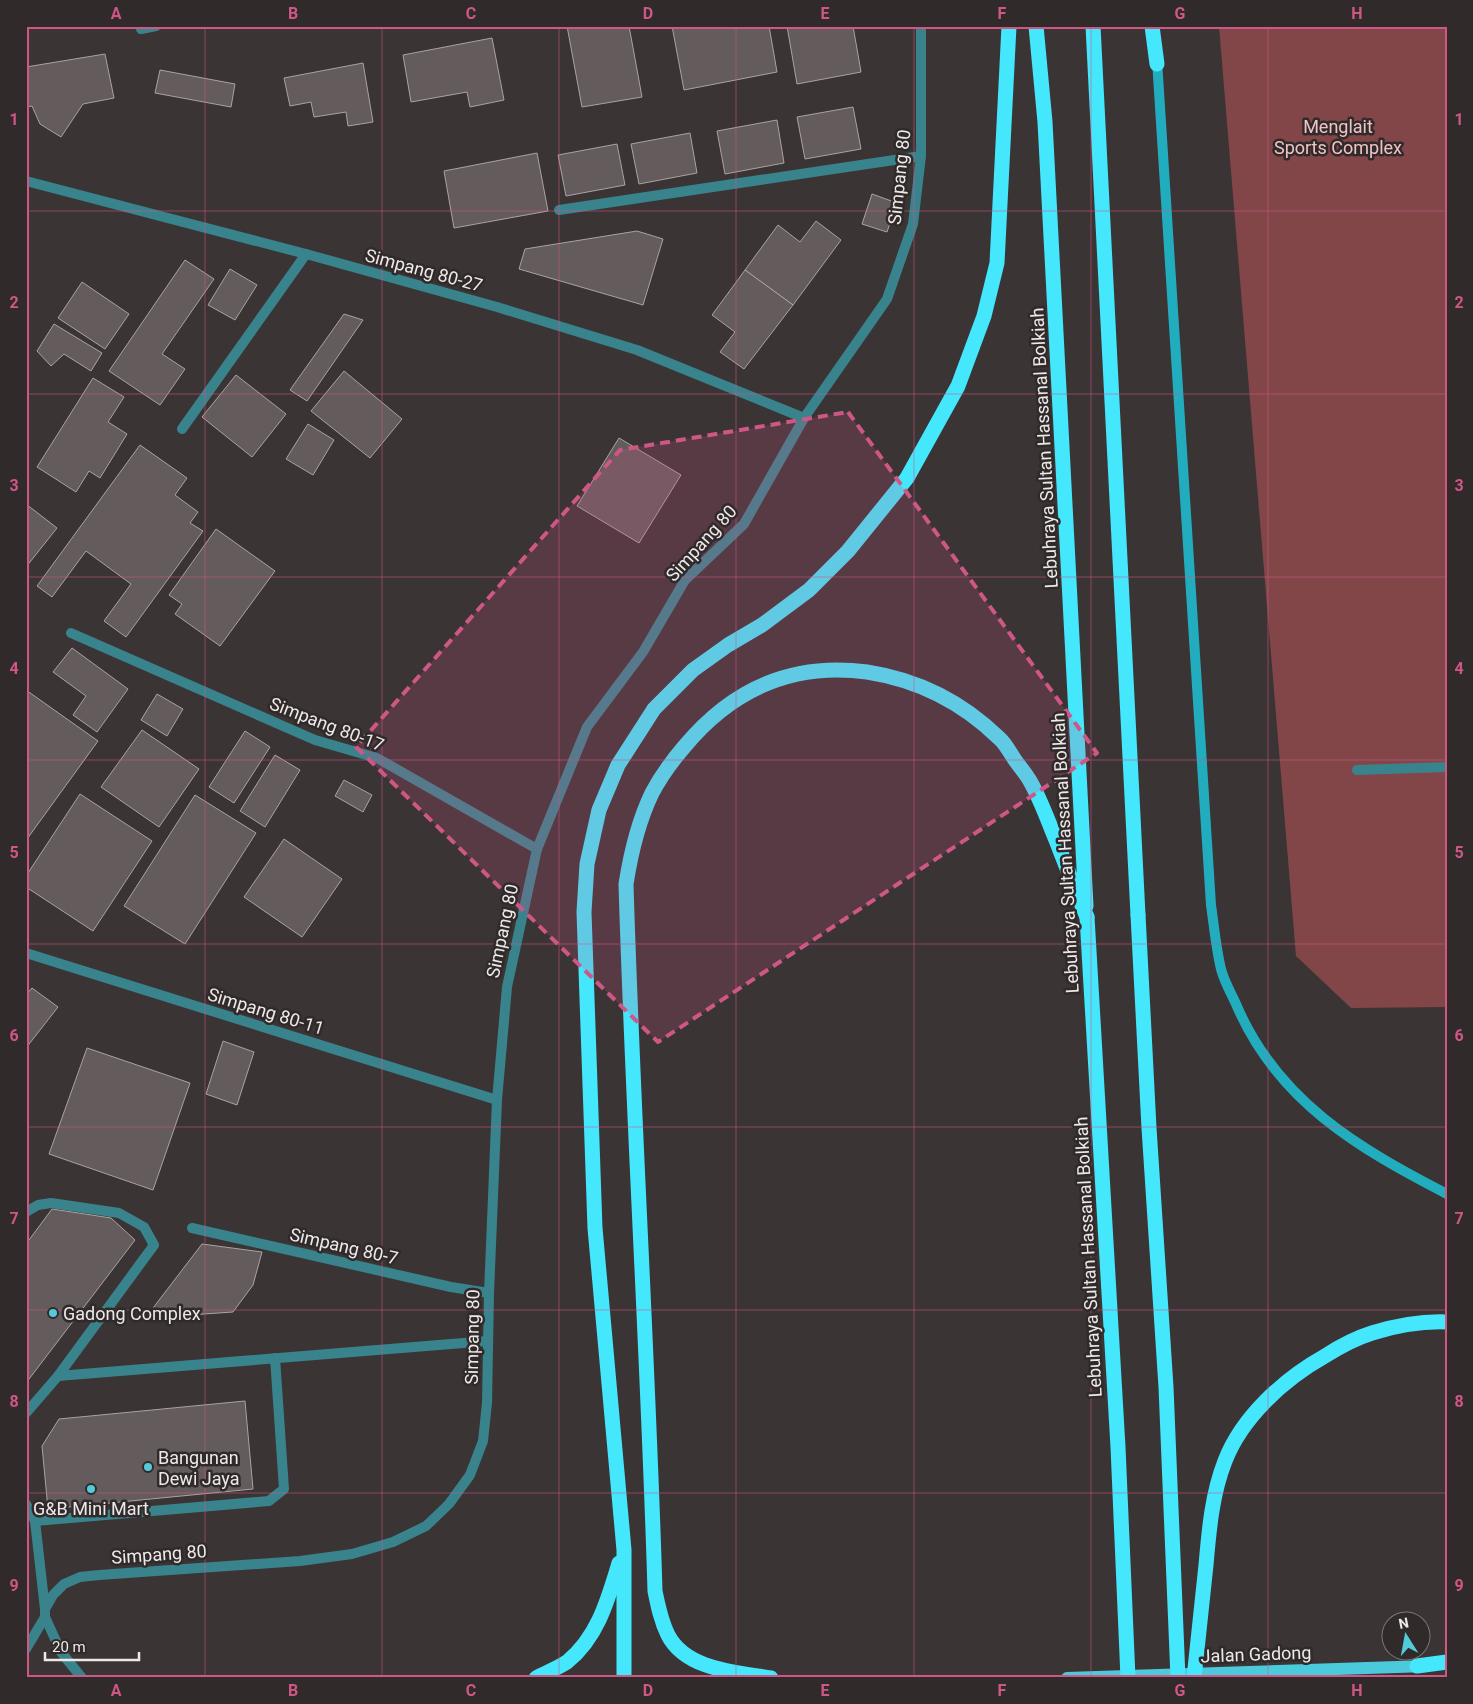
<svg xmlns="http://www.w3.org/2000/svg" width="1473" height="1704" viewBox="0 0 1473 1704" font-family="Roboto,sans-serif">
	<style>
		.green { fill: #824649 }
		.building { fill: #645c5c; stroke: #aba3a3 }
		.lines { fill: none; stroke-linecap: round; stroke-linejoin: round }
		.lane { stroke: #39838d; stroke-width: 10 }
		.street { stroke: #39838d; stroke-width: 10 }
		.secondary { stroke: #22adbf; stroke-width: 10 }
		.primary { stroke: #4bcadc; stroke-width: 12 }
		.highway { stroke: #45e7fc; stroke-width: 15 }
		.highway-bridge { stroke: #45e7fc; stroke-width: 15 }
		.marked { fill: #cf5786; fill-opacity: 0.2; stroke: #cf5786; stroke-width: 4; stroke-dasharray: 10 6; stroke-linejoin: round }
		.grid { fill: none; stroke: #cf5786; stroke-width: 1; stroke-opacity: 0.55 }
		.poi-dot { fill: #53cbdb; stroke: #302a2a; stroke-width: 2 }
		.labels { text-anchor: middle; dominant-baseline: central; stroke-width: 5; stroke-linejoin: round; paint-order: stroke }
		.park-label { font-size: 18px; fill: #f2c3c4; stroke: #302a2a }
		.street-label { font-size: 18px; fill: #eee9e9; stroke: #302a2a }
		.poi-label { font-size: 18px; fill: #eee9e9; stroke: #302a2a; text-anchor: start }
		.neatline { fill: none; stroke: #cf5786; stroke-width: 2 }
		.grid-label { font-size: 16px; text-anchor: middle; font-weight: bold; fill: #cf5786 }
	</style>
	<rect width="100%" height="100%" fill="#3b3434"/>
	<polygon class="green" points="1219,26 1447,26 1447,1007 1351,1008 1296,956"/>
	<g class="building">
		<polygon points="567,26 629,26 642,97 582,107"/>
		<polygon points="672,26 769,26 777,72 684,90"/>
		<polygon points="787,26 853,26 861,72 797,84"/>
		<polygon points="492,38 504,100 470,107 467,92 411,102 403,55"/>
		<polygon points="105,54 114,98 83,104 61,137 40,124 32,106 26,107 26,67"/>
		<polygon points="363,63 373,122 348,126 346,112 314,117 311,102 290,106 284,78"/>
		<polygon points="160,70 235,84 231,107 155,93"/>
		<polygon points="853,107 861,149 805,159 797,117"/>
		<polygon points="777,120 784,163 725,174 717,131"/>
		<polygon points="690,133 697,173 639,184 631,144"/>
		<polygon points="617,144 625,185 566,196 558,155"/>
		<polygon points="537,153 548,211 454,228 444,171"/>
		<polygon points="872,194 897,203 887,232 862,224"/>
		<polygon points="816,221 841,240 793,305 745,270 778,225 800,242"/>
		<polygon points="637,231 663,239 643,305 519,269 525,249"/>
		<polygon points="185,260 214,279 162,354 185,369 160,405 109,371"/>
		<polygon points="230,269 257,285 235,320 208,305"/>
		<polygon points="745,270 793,305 744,369 720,352 735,332 712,315"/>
		<polygon points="82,282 129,314 105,349 58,318"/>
		<polygon points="344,314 363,320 307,401 290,390"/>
		<polygon points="54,324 102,353 91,371 64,354 51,366 37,351"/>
		<polygon points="344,371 402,419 370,458 311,411"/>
		<polygon points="236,375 286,414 252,457 202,417"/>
		<polygon points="93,378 124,397 108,422 127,434 100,478 89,471 76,492 37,467"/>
		<polygon points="308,424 334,440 313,475 286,459"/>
		<polygon points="619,438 681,475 639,543 577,506"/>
		<polygon points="140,445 187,478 175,495 198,512 190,523 203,531 126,637 104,621 131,584 86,551 52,597 37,586"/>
		<polygon points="26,504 57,528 26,567"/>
		<polygon points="216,529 275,571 220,646 175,614 182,604 169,595"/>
		<polygon points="72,648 128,689 97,732 73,715 86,696 53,672"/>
		<polygon points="26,690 98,741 27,839 26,738 29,735 26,733"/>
		<polygon points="157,694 183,709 167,736 141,720"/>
		<polygon points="142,730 199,769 159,827 101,787"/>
		<polygon points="245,731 270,747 234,803 209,787"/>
		<polygon points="275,755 300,770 265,827 240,811"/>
		<polygon points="344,780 372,795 363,812 335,796"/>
		<polygon points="80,794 152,841 93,931 26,887 26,876"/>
		<polygon points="195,795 256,833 185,944 124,906"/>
		<polygon points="284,839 342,879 302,937 244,897"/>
		<polygon points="32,988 58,1007 26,1048 26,995"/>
		<polygon points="223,1041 254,1052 237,1105 206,1094"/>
		<polygon points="87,1048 190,1083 153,1190 49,1154"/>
		<polygon points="52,1209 111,1218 135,1240 26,1383 26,1244"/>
		<polygon points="202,1244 262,1252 253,1285 233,1312 160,1317 153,1308"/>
		<polygon points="245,1401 253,1489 48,1509 42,1446 59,1419"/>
	</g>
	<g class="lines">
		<g class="lane">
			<polyline points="182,429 306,254"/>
			<polyline points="1357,770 1447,767"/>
			<polyline points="26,1212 38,1205 51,1203 119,1213 144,1227 154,1245 58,1376 26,1413"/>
			<polyline points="192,1228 451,1287 489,1293"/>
			<polyline points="58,1376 488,1341"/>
			<polyline points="26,1504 35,1521 45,1609"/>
			<polyline points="35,1521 269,1501 284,1489 275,1358"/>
		</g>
		<g class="street">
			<polyline points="141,29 156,26"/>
			<polyline points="26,181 306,254 497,307 637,350 804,418"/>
			<polyline points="559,210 921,156"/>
			<polyline points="71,633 315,740 377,758 537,849"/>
			<polyline points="26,953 497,1100"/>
			<polyline points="26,1649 45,1617"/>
			<polyline points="82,1678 61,1652 45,1617 45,1609 53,1595 64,1584 80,1577 99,1575 300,1561 352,1554 393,1542 426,1526 449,1504 470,1475 483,1441 487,1403 489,1293 497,1100 507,987 537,849 587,727 643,652 685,580 744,524 804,418 887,299 913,224 921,156 921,26"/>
		</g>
		<path class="secondary" d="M1157,60l54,845c3,21 5,43 10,64 3,12 10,24 15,35 41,97 122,144 211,190"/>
		<polyline class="primary" points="1067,1678 1427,1666"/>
		<g class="highway">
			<polyline points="1036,26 1045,122 1086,906"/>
			<polyline points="1093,26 1138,915"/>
			<polyline points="1152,26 1157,64"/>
			<polyline points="1417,1666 1447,1662"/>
			<path d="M536,1678c9,-5 22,-10 31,-16 31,-25 41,-63 52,-99"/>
			<polyline points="624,1678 624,1550 595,1228 584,912 587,864 599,810 618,765 654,709 693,670 728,645 762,625 809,590 848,551 907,478 958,386 984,316 997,263 1009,26"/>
			<path d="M771,1678c-35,-6 -85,-8 -103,-43 -7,-14 -10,-29 -13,-44 -7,-236 -22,-472 -29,-707 5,-32 12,-62 26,-91 9,-17 20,-32 32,-46 48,-58 108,-85 183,-75 52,8 95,30 132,66 7,6 11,15 16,22 5,7 11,14 15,21 11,19 18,40 26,59 10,26 20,52 31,77"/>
		</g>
		<g class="highway-bridge">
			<polyline points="1138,915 1149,1128 1166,1387 1178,1678"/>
			<polyline points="1087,917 1118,1447 1128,1678"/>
			<path d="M1194,1678c4,-38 8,-75 12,-113 3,-35 6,-71 19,-104 17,-44 59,-82 100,-105 14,-9 31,-18 47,-23 23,-7 51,-12 75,-11"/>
		</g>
	</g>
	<path class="marked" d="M848,412l249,341 -439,289 -302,-295 264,-297z"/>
	<path class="grid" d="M205,26v1652M382,26v1652M559,26v1652M736,26v1652M914,26v1652M1091,26v1652M1268,26v1652M26,211h1421M26,394h1421M26,577h1421M26,760h1421M26,944h1421M26,1127h1421M26,1310h1421M26,1493h1421"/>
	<g class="poi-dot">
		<circle cx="53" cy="1313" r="5"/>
		<circle cx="148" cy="1467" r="5"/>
		<circle cx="91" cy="1489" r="5"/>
	</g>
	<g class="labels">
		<g class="park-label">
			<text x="1338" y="126">Menglait<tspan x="1338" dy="21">Sports Complex</tspan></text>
		</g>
		<g class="street-label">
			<text transform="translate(899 177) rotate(-84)">Simpang 80</text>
			<text transform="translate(424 270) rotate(15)">Simpang 80-27</text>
			<text transform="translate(1044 448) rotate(-93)">Lebuhraya Sultan Hassanal Bolkiah</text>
			<text transform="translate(701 543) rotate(-48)">Simpang 80</text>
			<text transform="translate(327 724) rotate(21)">Simpang 80-17</text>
			<text transform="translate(1065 853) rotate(-93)">Lebuhraya Sultan Hassanal Bolkiah</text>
			<text transform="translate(502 931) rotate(-78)">Simpang 80</text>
			<text transform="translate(266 1011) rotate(17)">Simpang 80-11</text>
			<text transform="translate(344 1246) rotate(13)">Simpang 80-7</text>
			<text transform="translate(1088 1257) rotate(-93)">Lebuhraya Sultan Hassanal Bolkiah</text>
			<text transform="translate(472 1337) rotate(-89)">Simpang 80</text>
			<text transform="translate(159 1554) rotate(-4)">Simpang 80</text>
			<text transform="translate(1256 1654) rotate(-2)">Jalan Gadong</text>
		</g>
		<g class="poi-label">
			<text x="63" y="1313">Gadong Complex</text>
			<text x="158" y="1457">Bangunan<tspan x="158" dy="21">Dewi Jaya</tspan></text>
			<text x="91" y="1508" text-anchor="middle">G&amp;B Mini Mart</text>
		</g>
	</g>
	<rect width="1473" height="1704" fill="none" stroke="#302a2a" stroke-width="55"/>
	<g transform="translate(1406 1636) rotate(349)"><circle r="24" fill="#302a2a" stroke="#7c7676"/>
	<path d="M0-4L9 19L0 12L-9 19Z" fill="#53cbdb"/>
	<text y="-8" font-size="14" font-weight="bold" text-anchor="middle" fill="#eee9e9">N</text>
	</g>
	<path d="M45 1652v8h94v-8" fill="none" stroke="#eee9e9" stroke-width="2.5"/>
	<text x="52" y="1652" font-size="15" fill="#eee9e9" stroke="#302a2a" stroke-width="4" paint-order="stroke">20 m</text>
	<rect x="28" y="28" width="1418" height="1648" class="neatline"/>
	<g class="grid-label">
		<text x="116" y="19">A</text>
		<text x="293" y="19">B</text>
		<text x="471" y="19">C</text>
		<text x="648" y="19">D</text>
		<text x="825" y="19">E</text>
		<text x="1002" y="19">F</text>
		<text x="1180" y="19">G</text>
		<text x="1357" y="19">H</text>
		<text x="14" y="125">1</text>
		<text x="1459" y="125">1</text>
		<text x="14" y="308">2</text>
		<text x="1459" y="308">2</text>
		<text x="14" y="491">3</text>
		<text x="1459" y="491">3</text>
		<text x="14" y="674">4</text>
		<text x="1459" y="674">4</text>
		<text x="14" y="858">5</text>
		<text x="1459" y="858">5</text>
		<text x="14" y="1041">6</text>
		<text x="1459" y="1041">6</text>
		<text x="14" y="1224">7</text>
		<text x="1459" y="1224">7</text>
		<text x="14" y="1407">8</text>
		<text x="1459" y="1407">8</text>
		<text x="14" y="1591">9</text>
		<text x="1459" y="1591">9</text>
		<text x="116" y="1696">A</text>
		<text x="293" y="1696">B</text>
		<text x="471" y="1696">C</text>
		<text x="648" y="1696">D</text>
		<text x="825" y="1696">E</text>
		<text x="1002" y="1696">F</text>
		<text x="1180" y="1696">G</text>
		<text x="1357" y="1696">H</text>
	</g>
</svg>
